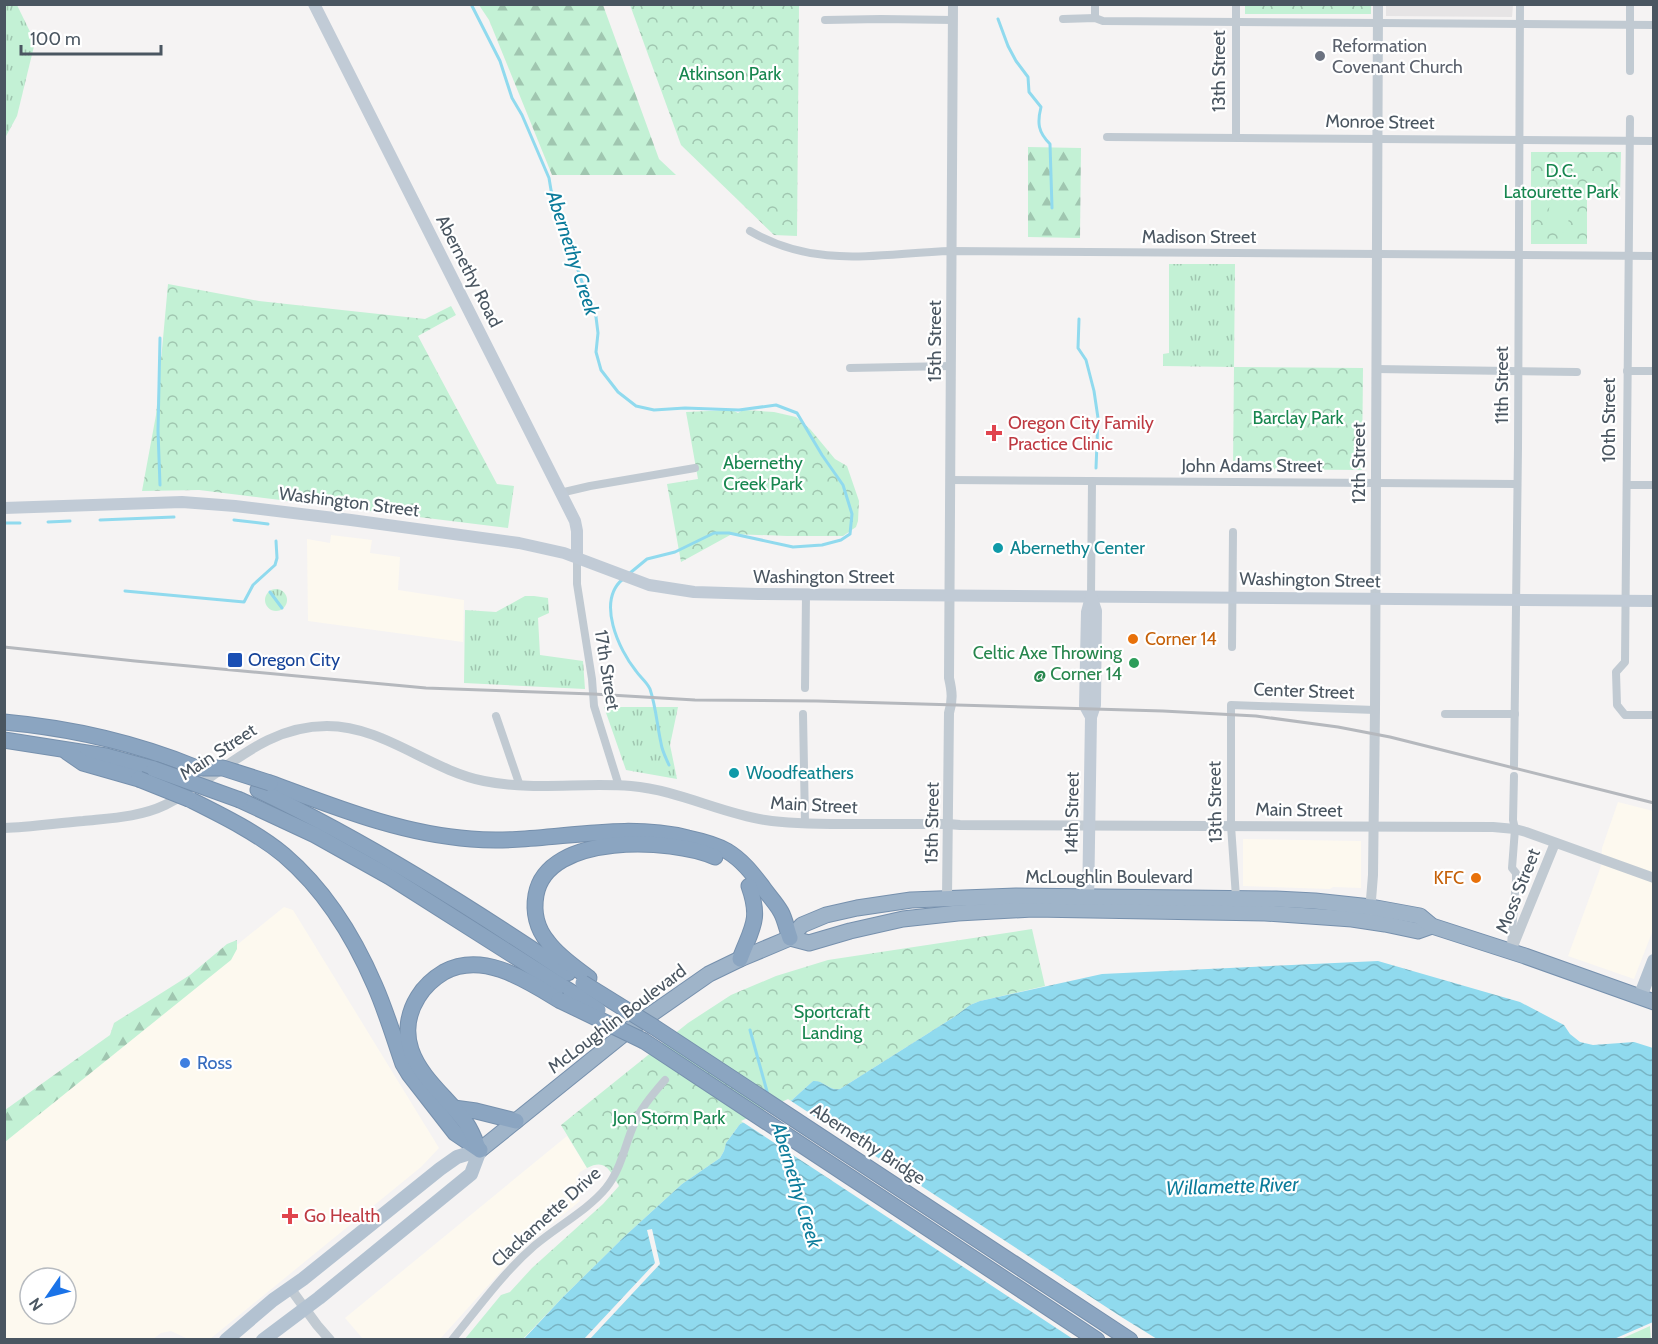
<svg xmlns="http://www.w3.org/2000/svg" width="1658" height="1344" viewBox="0 0 1658 1344" font-family="Cabin,sans-serif">
	<style>
		.commercial { fill: #fdf9ef; fill-rule: evenodd }
		.education { fill: #e6e4e5 }
		.grass { fill: url(#grass-tufts) }
		.forest { fill: url(#forest-firs) }
		.park { fill: url(#park-crowns) }
		.pitch { fill: #c3f1d5 }
		.water { fill: url(#water-waves) }
		.pier { fill: #f5f3f3 }
		.lines { fill: none; stroke-linecap: round; stroke-linejoin: round }
		.stream { stroke: #90daee; stroke-width: 3 }
		.trunk-casing { stroke: #7690ad; stroke-width: 17 }
		.motorway-casing { stroke: #7690ad; stroke-width: 17 }
		.minor { stroke: #c1cad2; stroke-width: 8 }
		.tertiary { stroke: #c1cad2; stroke-width: 10 }
		.secondary { stroke: #c1cbd6; stroke-width: 12 }
		.primary { stroke: #b3c2d1; stroke-width: 14 }
		.trunk { stroke: #9fb4c9; stroke-width: 15 }
		.motorway { stroke: #8ba5c1; stroke-width: 15 }
		.rail { stroke: #b5b8bd; stroke-width: 3 }
		.motorway-bridge-casing { stroke: #7690ad; stroke-width: 17; stroke-linecap: butt }
		.motorway-bridge { stroke: #8ba5c1; stroke-width: 15 }
		.worship-dot { fill: #6b7280; stroke: #fff; stroke-width: 2 }
		.health-dot { fill: #e0444e; stroke: #fff; stroke-width: 2 }
		.culture-dot { fill: #0f9aa8; stroke: #fff; stroke-width: 2 }
		.food-dot { fill: #e8710a; stroke: #fff; stroke-width: 2 }
		.transit-dot { fill: #1a4fb4; stroke: #fff; stroke-width: 2 }
		.leisure-dot { fill: #2e9e5b; stroke: #fff; stroke-width: 2 }
		.shop-dot { fill: #3f7fe0; stroke: #fff; stroke-width: 2 }
		.labels { text-anchor: middle; dominant-baseline: central; stroke-width: 4.5; stroke-linejoin: round; paint-order: stroke }
		.worship-label { font-size: 18px; fill: #5b616d; stroke: #fff; text-anchor: start }
		.street-label { font-size: 18px; fill: #4a5661; stroke: #fff }
		.park-label { font-size: 18px; fill: #17864f; stroke: #fff }
		.health-label { font-size: 18px; fill: #be3a42; stroke: #fff; text-anchor: start }
		.culture-label { font-size: 18px; fill: #0d838f; stroke: #fff; text-anchor: start }
		.food-label { font-size: 18px; fill: #c56008; stroke: #fff; text-anchor: start }
		.leisure-label { font-size: 18px; fill: #27864d; stroke: #fff; text-anchor: end }
		.transit-label { font-size: 18px; fill: #164399; stroke: #fff; text-anchor: start }
		.shop-label { font-size: 18px; fill: #366cbe; stroke: #fff; text-anchor: start }
		.water-label { font-size: 20px; font-style: italic; fill: #0c7c9b; stroke: #fff }
	</style>
	<defs>
		<pattern id="grass-tufts" width="24" height="20" patternUnits="userSpaceOnUse" patternTransform="scale(1.5)"><rect width="24" height="20" fill="#c3f1d5"/><path d="M3 7l-1-3M5 7V3M7 7l1-3M15 17l-1-3M17 17v-4M19 17l1-3" fill="none" stroke="#a0c6b0"/></pattern>
		<pattern id="forest-firs" width="22" height="20" patternUnits="userSpaceOnUse" patternTransform="scale(1.5)"><rect width="22" height="20" fill="#c3f1d5"/><path d="M5 1l3.5 6h-7zM16 11l3.5 6h-7z" fill="#a0c6b0"/></pattern>
		<pattern id="park-crowns" width="20" height="18" patternUnits="userSpaceOnUse" patternTransform="scale(1.5)"><rect width="20" height="18" fill="#c3f1d5"/><path d="M2 6a3 3 0 1 1 6 0M12 15a3 3 0 1 1 6 0" fill="none" stroke="#a0c6b0"/></pattern>
		<pattern id="water-waves" width="16" height="10" patternUnits="userSpaceOnUse" patternTransform="scale(1.5)"><rect width="16" height="10" fill="#90daee"/><path d="M0 5q4-4 8 0t8 0" fill="none" stroke="#78b4c4"/></pattern>
	</defs>
	<rect width="100%" height="100%" fill="#f5f3f3"/>
	<g class="commercial">
		<polygon points="331,535 372,540 370,553 400,557 398,590 464,600 463,642 308,621 307,539 330,543"/>
		<polygon points="1618,802 1653,811 1653,930 1634,979 1568,956 1601,866 1602,848"/>
		<polygon points="1243,839 1361,841 1361,888 1333,887 1330,889 1243,886"/>
		<path d="M284,907l9,3 146,238 -18,19 -211,172h-22l-17,-8 -10,2 -8,6 -148,1v-208zM30,1278h36v36h-36z"/>
		<polygon points="567,1136 587,1168 580,1172 576,1179 575,1191 580,1201 522,1248 440,1339 363,1339 345,1318"/>
	</g>
	<polygon class="education" points="1386,5 1513,5 1512,17 1386,16"/>
	<g class="grass">
		<polygon points="5,4 17,5 35,42 17,116 5,138"/>
		<polygon points="1169,264 1235,264 1234,367 1163,366 1163,354 1169,353"/>
		<circle cx="276" cy="600" r="11"/>
		<polygon points="525,596 534,596 548,598 549,613 538,618 540,655 583,661 585,689 464,683 465,610 496,612"/>
		<polygon points="604,707 678,707 670,745 677,779 626,770"/>
	</g>
	<g class="forest">
		<polygon points="479,5 603,5 659,159 676,175 552,175 489,20"/>
		<polygon points="1028,147 1081,148 1080,238 1028,237"/>
		<polygon points="237,940 237,949 231,960 5,1142 5,1110 110,1035 114,1023 190,975 227,944"/>
	</g>
	<g class="park">
		<polygon points="630,5 799,5 797,236 774,235 681,145"/>
		<rect x="1245" y="5" width="126" height="9"/>
		<polygon points="1531,152 1621,152 1620,196 1587,196 1587,244 1531,244"/>
		<polygon points="168,284 259,301 425,319 451,306 456,315 418,336 497,484 514,486 508,528 199,490 142,491 156,415"/>
		<polygon points="1234,367 1363,368 1362,470 1233,469"/>
		<polygon points="732,410 738,413 743,410 774,412 796,417 810,429 835,459 847,466 859,501 858,521 856,527 843,536 787,536 732,534 681,562 667,484 698,479 686,412"/>
		<path d="M1032,929l13,57 -65,15 -10,4 -16,12 -114,72c-10,2 -16,-8 -27,-8l-21,19 -52,24 -14,19 -2,8 -4,7 -38,26 -57,52 -63,62 -39,41 -59,1 37,-45 9,-3 22,-24 71,-64 16,-18c-9,-15 -13,-28 -32,-18l-26,-43 127,-102 43,-28 45,-19 52,-16z"/>
		<polygon points="1650,1326 1651,1339 1621,1339"/>
	</g>
	<polygon class="pitch" points="1552,194 1573,198 1566,233 1545,229"/>
	<path class="water" d="M1378,961l142,41 44,23 6,9 10,8 13,3 41,-3 19,6v274l-39,17 -1091,1 39,-42 63,-62 57,-52 38,-26 4,-7 2,-8 14,-19 52,-24 21,-19c11,-1 16,10 27,8l114,-72 16,-12 10,-4 122,-27z"/>
	<g class="pier">
		<polygon points="788,1099 1123,1318 1157,1339 1073,1339 741,1121"/>
		<polygon points="652,1229 660,1264 590,1339 584,1339 655,1263 647,1230"/>
	</g>
	<g class="lines">
		<g class="stream">
			<polyline points="471,4 500,61 512,98 522,115 549,178 551,190 582,282 595,309 598,333 596,352 601,370 618,392 636,406 654,410 685,408 739,410 776,405 797,413 822,455 843,485 852,514 850,534 841,540 822,545 793,547 729,533 714,533 675,552 647,559 630,573"/>
			<path d="M998,19l10,27 8,15 12,16 1,15 12,15c-4,16 -3,25 9,37l2,64"/>
			<polyline points="1079,319 1078,348 1086,360 1094,391 1098,418 1096,468"/>
			<polyline points="160,338 158,431 160,485"/>
			<polyline points="100,520 174,517"/>
			<polyline points="234,520 268,524"/>
			<polyline points="48,522 70,521"/>
			<polyline points="4,523 20,523"/>
			<path d="M623,579c-27,22 -4,71 13,92 4,6 11,11 14,18 6,18 7,36 11,54 1,8 5,15 8,22"/>
			<polyline points="125,591 244,602 253,585 275,565 277,558 276,541"/>
			<polyline points="270,592 282,608"/>
			<polyline points="750,1030 768,1095"/>
		</g>
		<g class="trunk-casing">
			<g id="trunk">
				<polyline points="790,938 809,943 850,931 903,919 958,913 1033,909 1265,913 1352,919 1385,924 1418,931 1432,926"/>
				<polyline points="480,1150 630,1029 709,974 740,959 790,938 802,925 826,915 857,908 911,900 1016,896 1276,899 1315,901 1371,907 1420,916 1432,926 1525,956 1654,1002"/>
			</g>
		</g>
		<g class="motorway-casing">
			<g id="motorway">
				<path d="M4,722c66,6 132,21 193,46"/>
				<polyline points="4,740 106,756 154,769"/>
				<polyline points="67,752 83,763 139,779"/>
				<path d="M270,783c65,24 131,51 201,56 73,6 144,-19 217,-1 14,3 27,6 39,13 15,9 25,22 35,35 6,9 14,17 19,26 4,7 6,18 9,26"/>
				<path d="M258,790c109,52 210,116 310,183"/>
				<path d="M189,799c32,16 67,33 95,56 41,35 70,82 91,131 11,25 19,52 28,78l6,10 46,59 25,17"/>
				<polyline points="240,800 315,835 390,877 571,992"/>
				<path d="M740,959c12,-32 21,-39 9,-73"/>
				<path d="M589,978c-14,-11 -30,-21 -41,-36 -11,-13 -15,-30 -12,-47 11,-63 136,-57 179,-38"/>
				<polyline points="654,1027 1130,1340"/>
				<polyline points="644,1041 1097,1340"/>
				<polyline points="454,1108 476,1111 516,1121"/>
				<path d="M478,1148c-3,-8 -7,-18 -12,-25 -17,-24 -45,-44 -55,-73 -6,-18 -3,-37 7,-53 6,-10 16,-19 26,-25 39,-21 82,8 115,28"/>
			</g>
		</g>
		<g class="minor">
			<polyline points="1095,4 1095,18"/>
			<polyline points="1630,4 1630,71"/>
			<polyline points="1063,19 1095,18 1103,21 1654,25"/>
			<polyline points="825,20 881,19 953,20"/>
			<polyline points="1630,119 1625,662 1616,672 1617,705 1625,715 1654,715"/>
			<polyline points="1107,137 1654,141"/>
			<polyline points="1236,137 1236,4"/>
			<path d="M750,231c67,39 129,22 201,20l703,5"/>
			<polyline points="850,368 951,366"/>
			<polyline points="1376,369 1577,372"/>
			<polyline points="1627,371 1654,371"/>
			<polyline points="950,480 1517,484"/>
			<polyline points="1627,485 1654,485"/>
			<polyline points="560,493 590,486 695,468"/>
			<polyline points="577,557 577,584 592,679 594,706 619,786"/>
			<polyline points="1091,596 1092,481"/>
			<polyline points="1232,647 1233,532"/>
			<polyline points="805,688 806,594"/>
			<polyline points="803,714 805,823"/>
			<polyline points="1445,714 1515,714"/>
			<polyline points="496,716 520,786"/>
			<polyline points="1514,766 1518,448 1520,4"/>
			<polyline points="1236,897 1231,826 1231,705 1375,710"/>
			<polyline points="1511,945 1516,880 1516,873 1512,868 1515,829 1513,820 1514,776"/>
			<path d="M452,1340c26,-32 51,-67 82,-94 22,-19 54,-36 72,-58 14,-17 18,-39 26,-59 7,-19 20,-34 33,-49"/>
		</g>
		<g class="tertiary">
			<path d="M4,828c27,-1 53,-5 79,-7 28,-3 57,-4 82,-16 56,-27 94,-79 162,-79 57,0 102,44 157,55 49,10 98,1 147,5 47,4 89,27 134,34 26,4 53,4 79,4 35,0 69,0 104,0l12,1 533,2 22,2 11,3 128,46"/>
			<path d="M947,898l2,-185c4,-13 3,-22 0,-35l4,-674"/>
			<polyline points="1370,912 1373,875 1375,710 1378,4"/>
			<polyline points="1511,951 1555,843"/>
			<polyline points="290,1288 317,1325 330,1340"/>
		</g>
		<g class="secondary">
			<polyline points="314,4 575,521 577,531 577,557"/>
			<polyline points="4,508 182,502 235,506 351,520 519,543 564,553 649,585 694,592 758,594 1654,601"/>
			<polyline points="1091,597 1087,612 1085,706 1091,717"/>
			<polyline points="1088,905 1091,717 1095,705 1096,611 1091,596"/>
		</g>
		<g class="primary">
			<polyline points="1640,997 1654,961"/>
			<polyline points="226,1340 273,1300 303,1279 440,1169 457,1157 480,1150"/>
			<polyline points="263,1340 319,1298 471,1174 480,1150"/>
		</g>
		<use href="#trunk" class="trunk"/>
		<use href="#motorway" class="motorway"/>
		<polyline class="rail" points="4,647 135,661 426,688 593,694 695,700 817,701 1163,711 1256,716 1338,727 1390,737 1654,803"/>
		<g class="motorway-bridge-casing">
			<g id="motorway-bridge">
				<polyline points="197,768 223,768 270,783"/>
				<polyline points="154,769 240,800"/>
				<polyline points="139,779 189,799"/>
				<polyline points="583,983 654,1027"/>
				<polyline points="571,992 598,1010"/>
				<polyline points="559,1000 644,1041"/>
			</g>
		</g>
		<use href="#motorway-bridge" class="motorway-bridge"/>
	</g>
	<circle class="worship-dot" cx="1320" cy="56" r="6"/>
	<g class="health-dot">
		<path d="M991 424h6v6h6v6h-6v6h-6v-6h-6v-6h6z"/>
		<path d="M287 1207h6v6h6v6h-6v6h-6v-6h-6v-6h6z"/>
	</g>
	<g class="culture-dot">
		<circle cx="998" cy="548" r="6"/>
		<circle cx="734" cy="773" r="6"/>
	</g>
	<g class="food-dot">
		<circle cx="1133" cy="639" r="6"/>
		<circle cx="1476" cy="878" r="6"/>
	</g>
	<rect class="transit-dot" x="227" y="652" width="16" height="16" rx="3"/>
	<circle class="leisure-dot" cx="1134" cy="663" r="6"/>
	<circle class="shop-dot" cx="185" cy="1063" r="6"/>
	<g class="labels">
		<g class="worship-label">
			<text x="1332" y="46">Reformation<tspan x="1332" dy="21">Covenant Church</tspan></text>
		</g>
		<g class="street-label">
			<text transform="translate(1219 71) rotate(-90)">13th Street</text>
			<text transform="translate(1380 122) rotate(1)">Monroe Street</text>
			<text x="1199" y="237">Madison Street</text>
			<text transform="translate(469 271) rotate(63)">Abernethy Road</text>
			<text transform="translate(935 341) rotate(-90)">15th Street</text>
			<text transform="translate(1502 385) rotate(-90)">11th Street</text>
			<text transform="translate(1609 420) rotate(-90)">10th Street</text>
			<text transform="translate(1359 463) rotate(-90)">12th Street</text>
			<text x="1252" y="466">John Adams Street</text>
			<text transform="translate(349 502) rotate(7)">Washington Street</text>
			<text x="824" y="577">Washington Street</text>
			<text transform="translate(1310 580) rotate(1)">Washington Street</text>
			<text transform="translate(607 670) rotate(81)">17th Street</text>
			<text transform="translate(1304 691) rotate(2)">Center Street</text>
			<text transform="translate(218 752) rotate(-33)">Main Street</text>
			<text transform="translate(1215 802) rotate(-91)">13th Street</text>
			<text transform="translate(814 805) rotate(3)">Main Street</text>
			<text transform="translate(1299 810) rotate(1)">Main Street</text>
			<text transform="translate(1072 813) rotate(-89)">14th Street</text>
			<text transform="translate(932 823) rotate(-89)">15th Street</text>
			<text x="1109" y="877">McLoughlin Boulevard</text>
			<text transform="translate(1518 891) rotate(-68)">Moss Street</text>
			<text transform="translate(617 1019) rotate(-37)">McLoughlin Boulevard</text>
			<text transform="translate(868 1144) rotate(33)">Abernethy Bridge</text>
			<text transform="translate(546 1217) rotate(-42)">Clackamette Drive</text>
		</g>
		<g class="park-label">
			<text x="730" y="74">Atkinson Park</text>
			<text x="1561" y="171">D.C.<tspan x="1561" dy="21">Latourette Park</tspan></text>
			<text x="1298" y="418">Barclay Park</text>
			<text x="763" y="463">Abernethy<tspan x="763" dy="21">Creek Park</tspan></text>
			<text x="832" y="1012">Sportcraft<tspan x="832" dy="21">Landing</tspan></text>
			<text x="669" y="1118">Jon Storm Park</text>
		</g>
		<g class="health-label">
			<text x="1008" y="423">Oregon City Family<tspan x="1008" dy="21">Practice Clinic</tspan></text>
			<text x="304" y="1216">Go Health</text>
		</g>
		<g class="culture-label">
			<text x="1010" y="548">Abernethy Center</text>
			<text x="746" y="773">Woodfeathers</text>
		</g>
		<g class="food-label">
			<text x="1145" y="639">Corner 14</text>
			<text x="1464" y="878" text-anchor="end">KFC</text>
		</g>
		<g class="leisure-label">
			<text x="1122" y="653">Celtic Axe Throwing<tspan x="1122" dy="21">@ Corner 14</tspan></text>
		</g>
		<g class="transit-label">
			<text x="248" y="660">Oregon City</text>
		</g>
		<g class="shop-label">
			<text x="197" y="1063">Ross</text>
		</g>
		<g class="water-label">
			<text transform="translate(573 253) rotate(72)">Abernethy Creek</text>
			<text transform="translate(797 1185) rotate(73)">Abernethy Creek</text>
			<text transform="translate(1232 1186) rotate(-2)">Willamette River</text>
		</g>
	</g>
	<rect width="1658" height="1344" fill="none" stroke="#4a5661" stroke-width="12"/>
	<g transform="translate(48 1296) rotate(235)"><circle r="28" fill="#ffffff" stroke="#b7bbc0" stroke-width="1.5"/>
	<path d="M0-4.5L10 22L0 15L-10 22Z" fill="#1a73e8"/>
	<text y="-9" font-size="16" font-weight="bold" text-anchor="middle" fill="#4a5661">N</text>
	</g>
	<path d="M21 45v9h140v-9" fill="none" stroke="#4a5661" stroke-width="3"/>
	<text x="30" y="45" font-size="18" fill="#4a5661" stroke="#ffffff" stroke-width="4.5" paint-order="stroke">100 m</text>
</svg>
